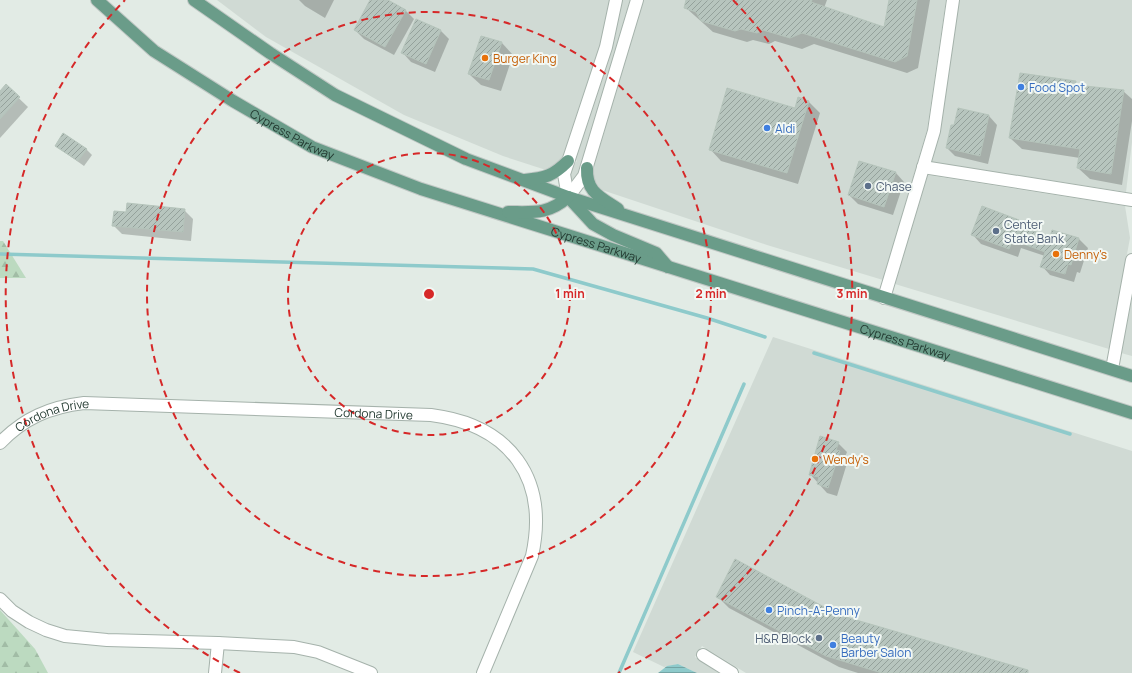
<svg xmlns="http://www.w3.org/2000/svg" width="1132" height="673" viewBox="0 0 1132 673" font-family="Manrope,sans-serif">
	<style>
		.built { fill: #d0dad4 }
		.forest { fill: url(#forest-firs) }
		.water { fill: url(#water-rules) }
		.shadow { fill: #0003 }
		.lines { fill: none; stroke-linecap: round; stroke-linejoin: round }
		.stream { stroke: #8ecacb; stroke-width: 3.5 }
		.building { fill: url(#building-hatch); stroke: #b5c4bb }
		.minor-casing { stroke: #a5b2ab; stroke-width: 14 }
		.major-casing { stroke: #c1c8c5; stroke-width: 14 }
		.minor { stroke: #fff; stroke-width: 12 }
		.major { stroke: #6a9c89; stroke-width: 12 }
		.ring { fill: none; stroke: #d62828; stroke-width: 2; stroke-dasharray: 7 5 }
		.food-dot { fill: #e8710a; stroke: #f2f8f4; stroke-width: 1.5 }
		.shop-dot { fill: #3f7fe0; stroke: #f2f8f4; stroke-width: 1.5 }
		.service-dot { fill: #5c6f8a; stroke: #f2f8f4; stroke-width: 1.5 }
		.labels { text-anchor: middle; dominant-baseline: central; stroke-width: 4; stroke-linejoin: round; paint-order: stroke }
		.food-label { font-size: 12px; fill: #c56008; stroke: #f2f8f4; text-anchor: start }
		.shop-label { font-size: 12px; fill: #366cbe; stroke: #f2f8f4; text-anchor: start }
		.street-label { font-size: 12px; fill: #233a31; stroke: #f2f8f4 }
		.service-label { font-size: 12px; fill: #4e5e75; stroke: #f2f8f4; text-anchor: start }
		.centre { fill: #d62828; stroke: #f2f8f4; stroke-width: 2 }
		.ring-label { font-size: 12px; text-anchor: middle; font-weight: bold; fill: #d62828; stroke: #f2f8f4; stroke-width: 4; stroke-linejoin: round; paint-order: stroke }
	</style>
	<defs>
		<pattern id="forest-firs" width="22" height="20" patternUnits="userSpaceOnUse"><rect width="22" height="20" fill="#bcdac0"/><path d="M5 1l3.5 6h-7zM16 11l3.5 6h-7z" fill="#a1bca5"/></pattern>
		<pattern id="water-rules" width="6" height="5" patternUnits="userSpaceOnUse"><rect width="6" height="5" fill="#8ecacb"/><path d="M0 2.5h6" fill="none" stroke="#74a5a5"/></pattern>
		<pattern id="building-hatch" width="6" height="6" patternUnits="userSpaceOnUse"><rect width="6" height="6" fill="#b7c5be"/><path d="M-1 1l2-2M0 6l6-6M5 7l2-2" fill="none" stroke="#94a19b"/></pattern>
	</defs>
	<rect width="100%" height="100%" fill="#e2ebe5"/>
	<g class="built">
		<polygon points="217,0 610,0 600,46 563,158 555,166 546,170 503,156 404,115 266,37"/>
		<polygon points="622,0 630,0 587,147 579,173 574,180 571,179 570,174 573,165 577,161 575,159 612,48"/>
		<polygon points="643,0 946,0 927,130 883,280 767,245 602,190 598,186 593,176 593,169"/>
		<polygon points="959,0 1132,0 1132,142 1126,192 931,162"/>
		<polygon points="927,175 1125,206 1130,238 1109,349 895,284"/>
		<polygon points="1132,298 1132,356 1121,353"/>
		<polygon points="773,337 1132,451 1132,673 746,673 702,646 695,657 719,673 697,673 678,664 664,667 633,652"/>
	</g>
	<g class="forest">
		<polygon points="0,241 3,241 26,278 0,278"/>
		<polygon points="0,610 35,649 48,673 0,673"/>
	</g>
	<polygon class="water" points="678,664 697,673 658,673 667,666"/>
	<g class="shadow">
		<polygon points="299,0 334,0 325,18 305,6"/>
		<polygon points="371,0 386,0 405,10 414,19 394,55 364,39 355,30"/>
		<polygon points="687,0 827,0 824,8 885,28 890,0 930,0 918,68 907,73 814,44 802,49 775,41 769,44 753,40 747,42 713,32 685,7"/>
		<polygon points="440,30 449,39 435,72 411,62 403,53"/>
		<polygon points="482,37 502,43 513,55 501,91 481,85 469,74"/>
		<polygon points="1075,82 1079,86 1123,91 1132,99 1132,121 1122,185 1090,179 1078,168 1080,158 1022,149 1010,138"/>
		<polygon points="6,86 28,107 0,138 0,92"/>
		<polygon points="808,101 820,113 798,184 721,161 710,149 796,109"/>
		<polygon points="989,116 997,125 988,164 955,156 947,148"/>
		<polygon points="56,146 86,149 92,155 84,166"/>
		<polygon points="896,173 904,182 893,215 858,204 849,195"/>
		<polygon points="184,210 193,219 191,241 122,234 113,225 127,213"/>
		<polygon points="1018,221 1027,229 1050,238 1053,231 1079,239 1088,248 1080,273 1077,272 1074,282 1050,275 1042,266 1045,256 1021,248 1018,257 981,244 973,235"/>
		<polygon points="838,443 847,452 845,457 848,460 837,496 827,493 810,474"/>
		<polygon points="717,596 838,615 1021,673 858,673 839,667 729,608"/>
	</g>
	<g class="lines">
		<g class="stream">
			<polyline points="0,254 533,269 707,318 765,337"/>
			<polyline points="814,353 1070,434"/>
			<polyline points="619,673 744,384"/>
		</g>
	</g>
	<g class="building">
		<polygon points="370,0 388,0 406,10 385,47 354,30"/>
		<polygon points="686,0 812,0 811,2 884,27 889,0 917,0 907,56 895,62 802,33 790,38 763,30 757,33 741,29 735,31 701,21 696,12 684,8"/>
		<polygon points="416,19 441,30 426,64 401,53"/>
		<polygon points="481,36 502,42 489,80 468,74"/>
		<polygon points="1020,73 1076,81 1075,85 1124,90 1111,174 1077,168 1080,149 1009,138"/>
		<polygon points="6,84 20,97 0,119 0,91"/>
		<polygon points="727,88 795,108 798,97 809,101 787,173 709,150"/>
		<polygon points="958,108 989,115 980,156 946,148 951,125 954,125"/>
		<polygon points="63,133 87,149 78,161 55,146"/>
		<polygon points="859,161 896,172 884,207 848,195"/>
		<polygon points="127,203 185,209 183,232 112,226 114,211 126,212"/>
		<polygon points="982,206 1019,220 1017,225 1050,237 1052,230 1079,238 1071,265 1068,264 1065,274 1040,267 1045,252 1013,240 1009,249 971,235"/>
		<polygon points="820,436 839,442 836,450 840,451 828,488 817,484 819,477 809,475"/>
		<polygon points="735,559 839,615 1028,670 1028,673 882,673 826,656 716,597"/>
	</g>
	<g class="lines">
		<g class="minor-casing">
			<g id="minor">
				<polyline points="923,167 1132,200"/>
				<polyline points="568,197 584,176 637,0"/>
				<polyline points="568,197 564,174 606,47 616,0"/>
				<polyline points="884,298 934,131 953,0"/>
				<polyline points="1112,369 1132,260"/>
				<path id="s1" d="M0,443c24,-25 50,-36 84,-40l347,12c79,10 118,63 101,141l-49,117"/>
				<polyline points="0,599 12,611 29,622 46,630 65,636 107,640 218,643 294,647 318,652 371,673"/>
				<polyline points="703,655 732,673"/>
				<polyline points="215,673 218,643"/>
			</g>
		</g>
		<g class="major-casing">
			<g id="major">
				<path id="s2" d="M97,0l57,51 79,50 79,46 109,42 711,224"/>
				<polyline points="194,0 270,53 335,95 466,159 568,197 1132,376"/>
				<path d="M587,168c-1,24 13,29 31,41"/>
				<path d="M525,180c20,-2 28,-4 43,-19"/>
				<polyline points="569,198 593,224 613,235 656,253 668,267"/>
				<path d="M508,212c24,0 40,3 60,-15"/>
			</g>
		</g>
		<use href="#minor" class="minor"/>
		<use href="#major" class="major"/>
	</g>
	<g class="ring">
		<circle cx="429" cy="294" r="141"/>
		<circle cx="429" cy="294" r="282"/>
		<path d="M240 673A423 423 0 0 1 125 0M733 0A423 423 0 0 1 618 673"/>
	</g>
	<g class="food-dot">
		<circle cx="485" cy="58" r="4"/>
		<circle cx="1056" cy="254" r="4"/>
		<circle cx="815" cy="459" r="4"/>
	</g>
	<g class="shop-dot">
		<circle cx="1021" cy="87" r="4"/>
		<circle cx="767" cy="128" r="4"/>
		<circle cx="769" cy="610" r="4"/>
		<circle cx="833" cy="645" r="4"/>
	</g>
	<g class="service-dot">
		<circle cx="868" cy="186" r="4"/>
		<circle cx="996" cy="231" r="4"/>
		<circle cx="819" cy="638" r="4"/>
	</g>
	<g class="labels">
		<g class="food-label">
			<text x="493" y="58">Burger King</text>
			<text x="1064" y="254">Denny's</text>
			<text x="823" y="459">Wendy's</text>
		</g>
		<g class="shop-label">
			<text x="1029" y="87">Food Spot</text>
			<text x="775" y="128">Aldi</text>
			<text x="777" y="610">Pinch-A-Penny</text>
			<text x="841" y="638">Beauty<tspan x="841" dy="14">Barber Salon</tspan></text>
		</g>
		<g class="street-label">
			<text stroke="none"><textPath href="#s2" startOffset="238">Cypress Parkway</textPath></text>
			<text stroke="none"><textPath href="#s2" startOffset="562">Cypress Parkway</textPath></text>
			<text stroke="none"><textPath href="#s2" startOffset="886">Cypress Parkway</textPath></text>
			<text stroke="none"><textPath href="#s1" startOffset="385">Cordona Drive</textPath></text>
			<text stroke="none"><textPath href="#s1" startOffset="61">Cordona Drive</textPath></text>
		</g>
		<g class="service-label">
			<text x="876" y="186">Chase</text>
			<text x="1004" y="224">Center<tspan x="1004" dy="14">State Bank</tspan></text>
			<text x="811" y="638" text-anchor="end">H&amp;R Block</text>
		</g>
	</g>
	<circle cx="429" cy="294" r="6" class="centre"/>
	<g class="ring-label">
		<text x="570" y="298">1 min</text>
		<text x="711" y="298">2 min</text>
		<text x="852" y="298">3 min</text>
	</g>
</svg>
